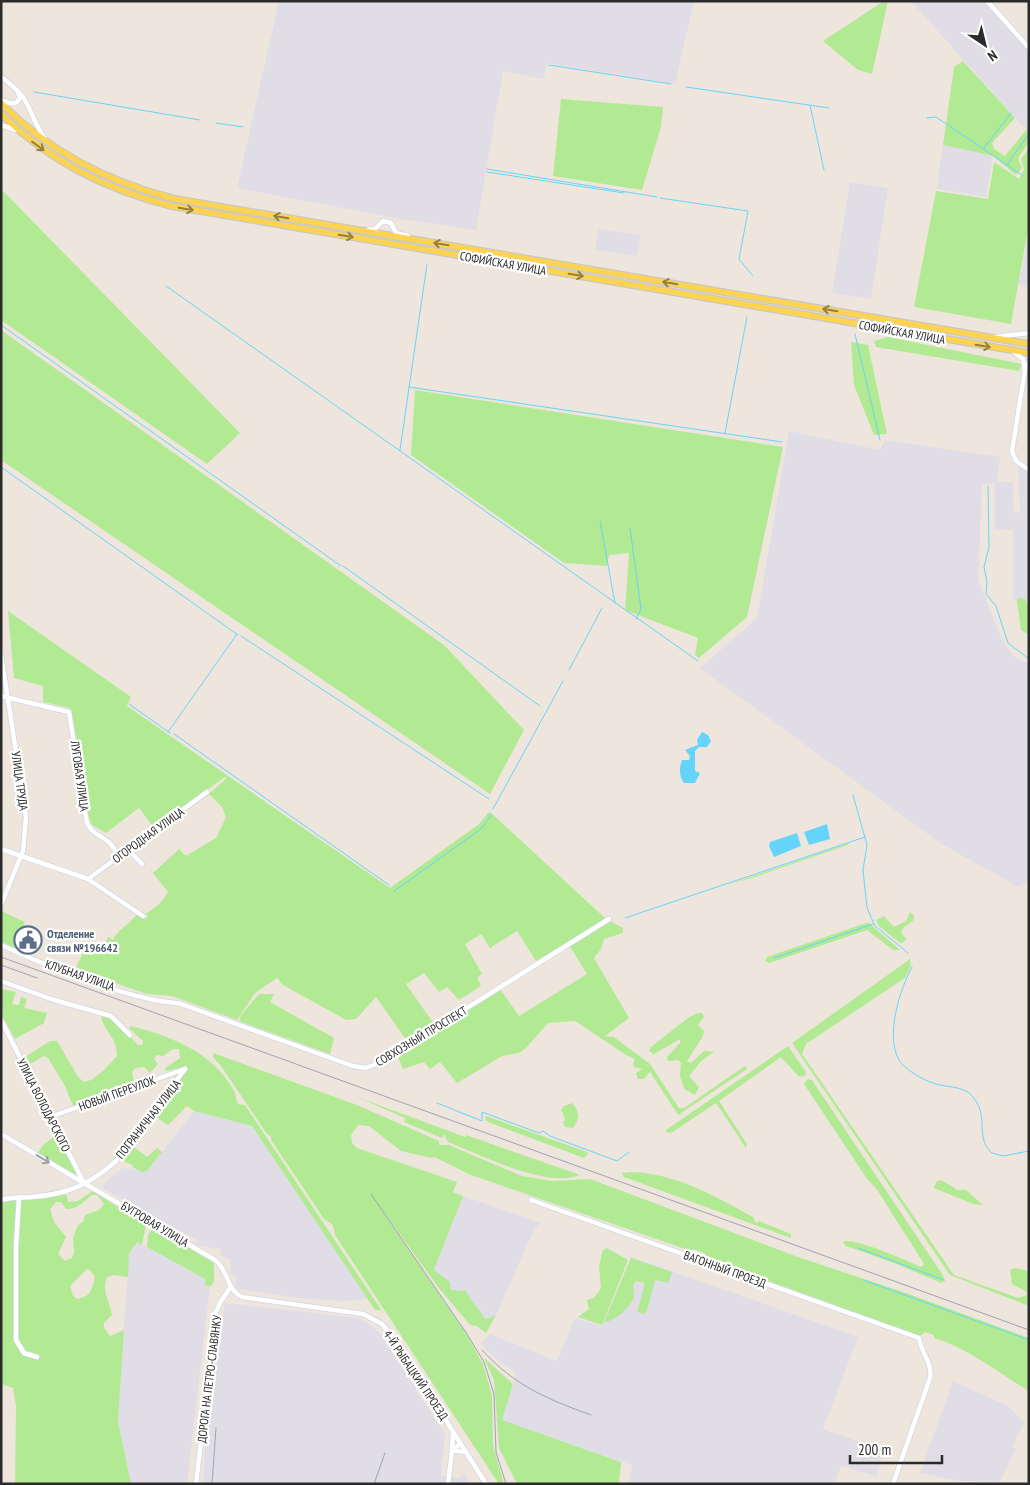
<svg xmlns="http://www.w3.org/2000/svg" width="1030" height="1485" viewBox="0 0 1030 1485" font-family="'PT Sans Narrow',sans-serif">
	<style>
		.industrial { fill: #e0dde6 }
		.green { fill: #b2ea94; fill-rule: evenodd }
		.water { fill: #66d4fa }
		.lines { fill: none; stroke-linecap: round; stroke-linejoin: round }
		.stream { stroke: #66d4fa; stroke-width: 1 }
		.minor-casing { stroke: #d1d5e5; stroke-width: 6 }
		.major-casing { stroke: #c8c8c8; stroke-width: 8 }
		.minor { stroke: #fff; stroke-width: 4.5 }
		.major { stroke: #fdd352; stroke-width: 5.5 }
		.rail { stroke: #9ea2b7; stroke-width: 1 }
		.oneway { stroke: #947f3e }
		.oneway2 { stroke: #a0a0a0 }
		.labels { text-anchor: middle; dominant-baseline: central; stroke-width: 4.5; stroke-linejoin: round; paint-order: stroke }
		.street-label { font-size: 12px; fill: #2b2b2b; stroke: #fff }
		.service-label { font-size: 12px; font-weight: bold; fill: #4e5e75; stroke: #fff; text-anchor: start }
	</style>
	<rect width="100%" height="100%" fill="#eee6dc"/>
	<g class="industrial">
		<polygon points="279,1 694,1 675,84 547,63 544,79 503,71 476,230 401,219 237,188"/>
		<polygon points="911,1 984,1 1029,50 1029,133"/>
		<polygon points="943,145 993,156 986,197 937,189"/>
		<polygon points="850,182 888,188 871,299 832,293"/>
		<polygon points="598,229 641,235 637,256 595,250"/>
		<polygon points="1029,233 1029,288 1017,283 1018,279 1020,279"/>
		<polygon points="789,431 880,450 885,440 1000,457 997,482 1013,482 1014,513 1020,512 1018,468 1020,466 1029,473 1029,601 1013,601 1013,530 995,529 995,482 982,485 978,580 1002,640 1013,656 1029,664 1029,879 1018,887 940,843 700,668 757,618"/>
		<polygon points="194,1111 252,1126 368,1299 343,1301 297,1298 235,1288 237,1278 230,1274 231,1260 220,1255 221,1249 196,1245 197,1240 102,1188 112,1176 123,1168 147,1171"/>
		<polygon points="463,1196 541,1223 534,1230 496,1315 487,1319 483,1318 482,1312 470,1300 451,1290 450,1282 434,1270"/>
		<polygon points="137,1242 205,1279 205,1285 210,1287 187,1484 131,1484 118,1421 129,1253"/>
		<polygon points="631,1257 858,1337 823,1429 885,1451 876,1476 841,1466 834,1484 628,1484 632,1465 502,1420 516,1373 495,1358 481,1343 490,1334 557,1361 575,1318 602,1326"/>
		<polygon points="225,1303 359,1318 370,1325 379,1332 411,1382 416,1384 415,1389 445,1434 441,1476 459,1478 465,1474 471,1484 203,1484 205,1451"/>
		<polygon points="953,1381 1006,1405 1024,1422 1012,1447 1016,1449 1000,1482 960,1481 920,1473"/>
	</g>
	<g class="green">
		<polygon points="884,1 888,1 872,74 858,70 823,41"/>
		<polygon points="963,61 1015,118 992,143 994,149 1005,156 1026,130 1029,133 1029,142 1018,158 1022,168 1016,175 993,156 943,145 954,67"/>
		<polygon points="561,99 663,107 661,127 642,190 553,176"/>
		<polygon points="1029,148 1029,224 1011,324 914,307 936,191 988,199 994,162 1019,179 1024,169 1021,159"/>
		<polygon points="1,189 240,433 207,464 1,320"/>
		<polygon points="1,330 444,645 524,730 490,794 1,460"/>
		<polygon points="888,337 1022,364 1019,371 876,347 874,341"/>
		<polygon points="851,342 868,345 887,434 874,435 854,385"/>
		<polygon points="415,390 783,447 747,617 699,658 695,655 698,638 625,610 629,553 609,555 607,566 564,563 411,455"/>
		<polygon points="1018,598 1025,599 1029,606 1029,635 1021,630 1017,601"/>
		<path d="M8,611l123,86 -4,9 263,182 89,-64 9,-11 2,-1 116,107 -70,42 -19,-30 -27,17 -9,-14 -16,10 17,30 -5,4 4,8 -22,14 -12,-13 -8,5 -15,-19 -18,11 28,40 -27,17 -31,-44 -20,22 -10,1 -63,-35 -6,-7 -22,15 -18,27 -65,-24 -25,-2 -72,-25 10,-20 16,4 7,-16 5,3c6,-12 16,-15 24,-26l9,5 2,-3 -3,-2c10,-6 17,-11 23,-22l-15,-19 26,-24 7,7 30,-18 10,-21 -4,-10 -13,-13 18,-16 -2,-1 -71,51 -15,-20 -33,25 -14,-8 -5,-11 -17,-106 -27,-6v-16l-29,-8z"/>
		<polygon points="849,843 848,845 755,877 727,885"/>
		<polygon points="1,911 25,922 14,948 1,943"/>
		<polygon points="910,912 914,916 914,920 903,928 901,933 906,938 904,942 900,943 879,926 876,920 884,916 894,927 906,921"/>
		<polygon points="610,921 623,928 623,933 604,939 601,949 594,958 629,1018 605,1036 614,1037 650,1064 679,1108 684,1108 745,1066 747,1069 678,1115 650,1072 644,1079 638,1079 636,1073 642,1069 634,1067 633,1063 635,1059 626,1055 575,1021 548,1023 526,1048 519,1053 502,1056 457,1083 440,1062 430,1069 424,1062 403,1069 397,1055 500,989 519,1016 587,974 569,945"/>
		<polygon points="866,923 869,923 900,950 893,950 867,930 769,963 765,961 767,957"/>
		<polygon points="910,959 911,966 905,978 806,1044 802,1054 954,1275 1018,1298 1027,1295 1027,1292 1012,1284 1010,1270 1015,1268 1029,1271 1029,1306 950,1275 792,1043"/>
		<polygon points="1,989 16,992 12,1004 19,1005 21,997 27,999 24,1008 47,1013 44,1023 15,1039 3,1017"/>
		<polygon points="259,994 274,994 270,1002 334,1038 330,1054 239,1021 241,1015"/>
		<polygon points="698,1013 702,1013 704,1017 698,1025 704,1031 703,1036 687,1061 691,1063 704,1051 714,1052 701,1061 689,1076 699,1087 695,1095 684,1089 680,1076 681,1063 678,1060 668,1061 667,1057 680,1043 680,1039 654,1054 649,1051 651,1047 689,1017"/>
		<path d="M104,1015l7,2 27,28h4l1,-4 -14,-13 2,-2c40,10 84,27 104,67 1,4 1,7 3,11l7,1 141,212 -5,-7h-6l-123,-184 -58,-15 -7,-5 -19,19 -15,-10 20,-26 3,-14 6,-4 1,-4 -17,4 -1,-3 15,-10 -1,-9h-6l-10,7 -6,-1 -3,4 4,5 -8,9 -6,-6 -9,1 -3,4 2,12 -11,4 -6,-3 -22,13h-8l-6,6 -8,2 -8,-20 -17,-28 -4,-2 -14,8 -5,-7 25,-16h7l20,34 6,7 8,-2 12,-9 14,-15c0,-20 -13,-24 -16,-39z"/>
		<polygon points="788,1046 806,1072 805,1076 799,1077 781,1057 719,1101 747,1144 746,1148 716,1103 671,1133 666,1132 666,1130"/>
		<path d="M213,1053l144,52 82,36v4h10l73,31 30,5 38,-2 205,77 111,37 123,45v53c-32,-19 -59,-42 -95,-53v-3l-9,-3 -5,4 -214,-78v-4l-13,-5 -2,2 -220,-76 -37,-18 -3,1 -30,-7 -32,-25 -11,-1 -7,10 1,8 5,5 100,34 -4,10 10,4 -29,74 16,12 1,8 15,1c5,12 16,20 18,27l3,1 9,-4 -10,18 -9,-7 -7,-1 -32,-38 -68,-94 97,142 16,29 9,31 1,50 11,39h-5l-164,-249 -2,-10 -9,-6 -53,-79v-4l-4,-2 -46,-68 -8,-9z"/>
		<path d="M808,1079l4,1 132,197 1,4 -4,2 -47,-20 -48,-17 -3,-4c9,-6 64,19 78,25l3,-3 -48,-76 -9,-9 -63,-95z"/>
		<path d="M357,1097l108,40 1,-2 114,40c-33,14 -99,-20 -132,-33l-4,-8 -2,4 -38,-16 1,-4z"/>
		<path d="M572,1103c8,10 8,15 1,25l-8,-1 -2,-4 2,-5 -4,-8 3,-4z"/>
		<polygon points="486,1116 587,1152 588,1154 584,1158 488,1122 485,1120"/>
		<polygon points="57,1135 77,1174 75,1176 37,1154 44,1144"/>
		<polygon points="130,1144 147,1157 157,1148 162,1152 147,1171 142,1172 132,1167 134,1166 119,1159"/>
		<path d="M631,1172c47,2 81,23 122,45l3,6 3,-2 32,13v4l-167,-61 -2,-4z"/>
		<polygon points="941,1180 958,1190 966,1190 983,1205 973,1204 934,1188 936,1182"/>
		<path d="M93,1191l53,34 -4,20 -5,-3 -8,11 -1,24 -14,-2 -7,2c-6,15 3,23 5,38l-8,8v5l6,8 14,-6 -6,91 13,63h-116l1,-78 -3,-18 -12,-4v-182l62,-8 4,2 1,6 10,-1zM91,1195h6l7,9 -5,6 -14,5 -2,7 -5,3 -5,12 1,15 -2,6 -7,3 -7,-7 8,-17 -12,-15 -4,-13 6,-7h5l5,7c10,1 18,-7 25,-14zM87,1269l3,1 5,7c-3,12 -4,20 -18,22l-4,-3 -3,-10z"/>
		<polygon points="153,1228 172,1237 214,1262 214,1281 210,1287 205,1285 205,1279 147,1247 148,1235"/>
		<polygon points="607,1248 628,1260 602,1325 578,1317 589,1309 587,1300 594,1298 601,1288 599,1266 603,1250"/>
		<path d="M631,1258l41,14 -4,11 -13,-3 -8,31 -3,3 -7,-2 8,-29 -9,-2 -3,4c0,3 2,8 1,12 -3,10 -20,25 -30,25z"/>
		<polygon points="484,1358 513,1384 502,1420 621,1462 619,1484 517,1484 499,1448 494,1380"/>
	</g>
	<g class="water">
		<path d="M702,732l6,3 3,6 -4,6h-8l-4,4v20l5,2 -5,10h-11c-5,-6 -5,-16 -2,-23h7l1,-4 -5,-6 13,-5 -1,-5z"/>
		<polygon points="827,824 830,839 809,845 804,832"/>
		<polygon points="797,833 801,846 774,857 769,846 770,842"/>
	</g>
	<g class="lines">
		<g class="stream">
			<polyline points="549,65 671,84"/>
			<polyline points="686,87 829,108"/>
			<polyline points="34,92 200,120"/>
			<polyline points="810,105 824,170"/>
			<polyline points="927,118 936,117 1022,175"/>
			<polyline points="216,123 243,127"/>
			<polyline points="984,148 1011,113"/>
			<polyline points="1007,165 1028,135"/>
			<polyline points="487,169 657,197"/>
			<polyline points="487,172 624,193"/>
			<polyline points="660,198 748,211 739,259 753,276"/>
			<polyline points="166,286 698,661"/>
			<polyline points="1,325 341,566"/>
			<polyline points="855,334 880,440"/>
			<polyline points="409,387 782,442"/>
			<polyline points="725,433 747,317"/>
			<polyline points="400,450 427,264"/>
			<polyline points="1,467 238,635"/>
			<polyline points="988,486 989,547 984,567 987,582 986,594 996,606 1008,643 1029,659"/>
			<polyline points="600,521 615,603"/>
			<polyline points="630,528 641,609 636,619"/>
			<polyline points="343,566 540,706"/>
			<polyline points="241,636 489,799"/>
			<polyline points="569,670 602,608"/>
			<polyline points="129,704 170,733"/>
			<polyline points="168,732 237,634"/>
			<polyline points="174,734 389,885"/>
			<polyline points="853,795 867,845 863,870 867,908 875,926 908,953"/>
			<polyline points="493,809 563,681"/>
			<polyline points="394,891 481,829 491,815"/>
			<polyline points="625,918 865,837"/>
			<polyline points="774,958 873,924"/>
			<path d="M912,967c-12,22 -27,69 -13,93 5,9 24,20 34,23 13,5 31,2 40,14 17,20 1,40 19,56l11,3 26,-5"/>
			<polyline points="437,1103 482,1121 482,1112 539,1133 543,1131 550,1136 617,1161 629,1152"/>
			<polyline points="858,1248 944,1280"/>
			<polyline points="863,1280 1029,1340"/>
		</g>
		<g class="minor-casing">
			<g id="minor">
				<polyline points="987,1 1029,48"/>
				<path d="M1,77c33,23 25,34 44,62"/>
				<path d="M1,100c8,3 14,7 19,-2l-2,-6"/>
				<polyline points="1,125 16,130"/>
				<polyline points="368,230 375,229 383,221 391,223 396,233 408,236"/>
				<polyline points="995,337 1029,333"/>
				<polyline points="1014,352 1023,359 1025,370 1029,362"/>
				<polyline points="1025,370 1012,451 1016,461 1029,470"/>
				<polyline points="1,654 26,817 23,851 1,905"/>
				<path d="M1,696l68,16 18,111c8,17 25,12 30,34"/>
				<polyline points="1,849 88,879 143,916"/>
				<polyline points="128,849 142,864"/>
				<polyline points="88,879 207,792"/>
				<path d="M1,945c48,22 101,44 153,55 9,2 18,2 27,4l172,62 13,2 13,-5 230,-144"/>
				<polyline points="1,981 54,1000 111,1016 130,1035"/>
				<path d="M1,1020l83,163 131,77c14,11 11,29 27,37l121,17 19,10 12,14 92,146"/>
				<polyline points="50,1117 185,1069"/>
				<polyline points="1,1134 84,1183"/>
				<polyline points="19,1197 16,1246 16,1340 24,1353 37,1357"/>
				<path d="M1,1200c11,-3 20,-2 31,-3 36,-3 57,-12 84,-36l69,-92"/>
				<path d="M531,1200l388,138c2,15 14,25 11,40l-37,106"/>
				<polyline points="453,1432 452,1450 465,1452"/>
				<polyline points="196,1484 216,1312 221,1301 230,1288"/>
				<polyline points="448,1484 452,1450 460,1444"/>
			</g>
		</g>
		<g class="major-casing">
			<g id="major">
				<path d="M1,103c49,50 107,79 174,96l854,145"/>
				<path d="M1,114c49,48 105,75 170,92l858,147"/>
			</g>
		</g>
		<use href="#minor" class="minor"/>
		<use href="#major" class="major"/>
		<g class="rail">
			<polyline points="1,957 1029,1330"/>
			<polyline points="1,965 37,978"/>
			<polyline points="371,1194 467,1334 484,1362 494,1394 496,1452 506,1484"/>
			<path d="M482,1350c33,36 65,49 109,65"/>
			<polyline points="212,1484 216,1428"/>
			<polyline points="374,1484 385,1453"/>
		</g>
	</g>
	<defs><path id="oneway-shaft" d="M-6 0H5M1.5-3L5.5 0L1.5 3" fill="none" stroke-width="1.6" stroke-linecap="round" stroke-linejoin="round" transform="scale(1.25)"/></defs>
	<g class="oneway">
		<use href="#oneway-shaft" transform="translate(38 146) rotate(37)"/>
		<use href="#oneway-shaft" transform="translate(186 209) rotate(10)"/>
		<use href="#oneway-shaft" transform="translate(281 217) rotate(-170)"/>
		<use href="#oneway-shaft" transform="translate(346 236) rotate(10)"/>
		<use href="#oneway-shaft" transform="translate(441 244) rotate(-170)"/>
		<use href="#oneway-shaft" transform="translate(576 275) rotate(10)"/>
		<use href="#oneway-shaft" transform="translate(670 283) rotate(-170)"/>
		<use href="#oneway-shaft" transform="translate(830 310) rotate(-171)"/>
		<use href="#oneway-shaft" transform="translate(983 346) rotate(10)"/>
	</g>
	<use class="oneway2" href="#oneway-shaft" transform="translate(43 1159) rotate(31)"/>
	<defs>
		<g id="civic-ring" transform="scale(1.4375)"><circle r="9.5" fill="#fff" stroke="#5c6f8a" stroke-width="1.5"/><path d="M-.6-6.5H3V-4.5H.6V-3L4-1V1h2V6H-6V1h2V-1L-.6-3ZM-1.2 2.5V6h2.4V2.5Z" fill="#5c6f8a"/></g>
	</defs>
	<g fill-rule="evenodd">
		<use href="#civic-ring" x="28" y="940"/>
	</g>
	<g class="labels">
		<g class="street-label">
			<text transform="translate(503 263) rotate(10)">СОФИЙСКАЯ УЛИЦА</text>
			<text transform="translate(902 332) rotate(10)">СОФИЙСКАЯ УЛИЦА</text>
			<text transform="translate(80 776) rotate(82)">ЛУГОВАЯ УЛИЦА</text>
			<text transform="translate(20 781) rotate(82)">УЛИЦА ТРУДА</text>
			<text transform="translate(148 835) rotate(-36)">ОГОРОДНАЯ УЛИЦА</text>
			<text transform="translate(80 975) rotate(19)">КЛУБНАЯ УЛИЦА</text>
			<text transform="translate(421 1036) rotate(-31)">СОВХОЗНЫЙ ПРОСПЕКТ</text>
			<text transform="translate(117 1093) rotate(-20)">НОВЫЙ ПЕРЕУЛОК</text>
			<text transform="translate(44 1105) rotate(63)">УЛИЦА ВОЛОДАРСКОГО</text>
			<text transform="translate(148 1119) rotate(-52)">ПОГРАНИЧНАЯ УЛИЦА</text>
			<text transform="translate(155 1224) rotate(31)">БУГРОВАЯ УЛИЦА</text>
			<text transform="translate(725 1269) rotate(20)">ВАГОННЫЙ ПРОЕЗД</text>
			<text transform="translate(416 1375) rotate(56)">4-Й РЫБАЦКИЙ ПРОЕЗД</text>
			<text transform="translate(209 1379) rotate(-83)">ДОРОГА НА ПЕТРО-СЛАВЯНКУ</text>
		</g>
		<g class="service-label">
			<text x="47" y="933">Отделение<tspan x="47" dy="14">связи №196642</tspan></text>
		</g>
	</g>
	<rect width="1030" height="1485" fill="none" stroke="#2b2b2b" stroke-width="5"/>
	<g transform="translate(985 45) rotate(145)" stroke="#ffffff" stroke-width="4" paint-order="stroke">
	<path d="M0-4L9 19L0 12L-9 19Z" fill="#2b2b2b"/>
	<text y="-8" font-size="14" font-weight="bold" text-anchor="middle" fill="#2b2b2b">N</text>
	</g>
	<path d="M850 1455v8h92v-8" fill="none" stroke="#2b2b2b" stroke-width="2.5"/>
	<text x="858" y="1455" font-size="15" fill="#2b2b2b" stroke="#ffffff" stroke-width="4" paint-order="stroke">200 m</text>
</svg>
